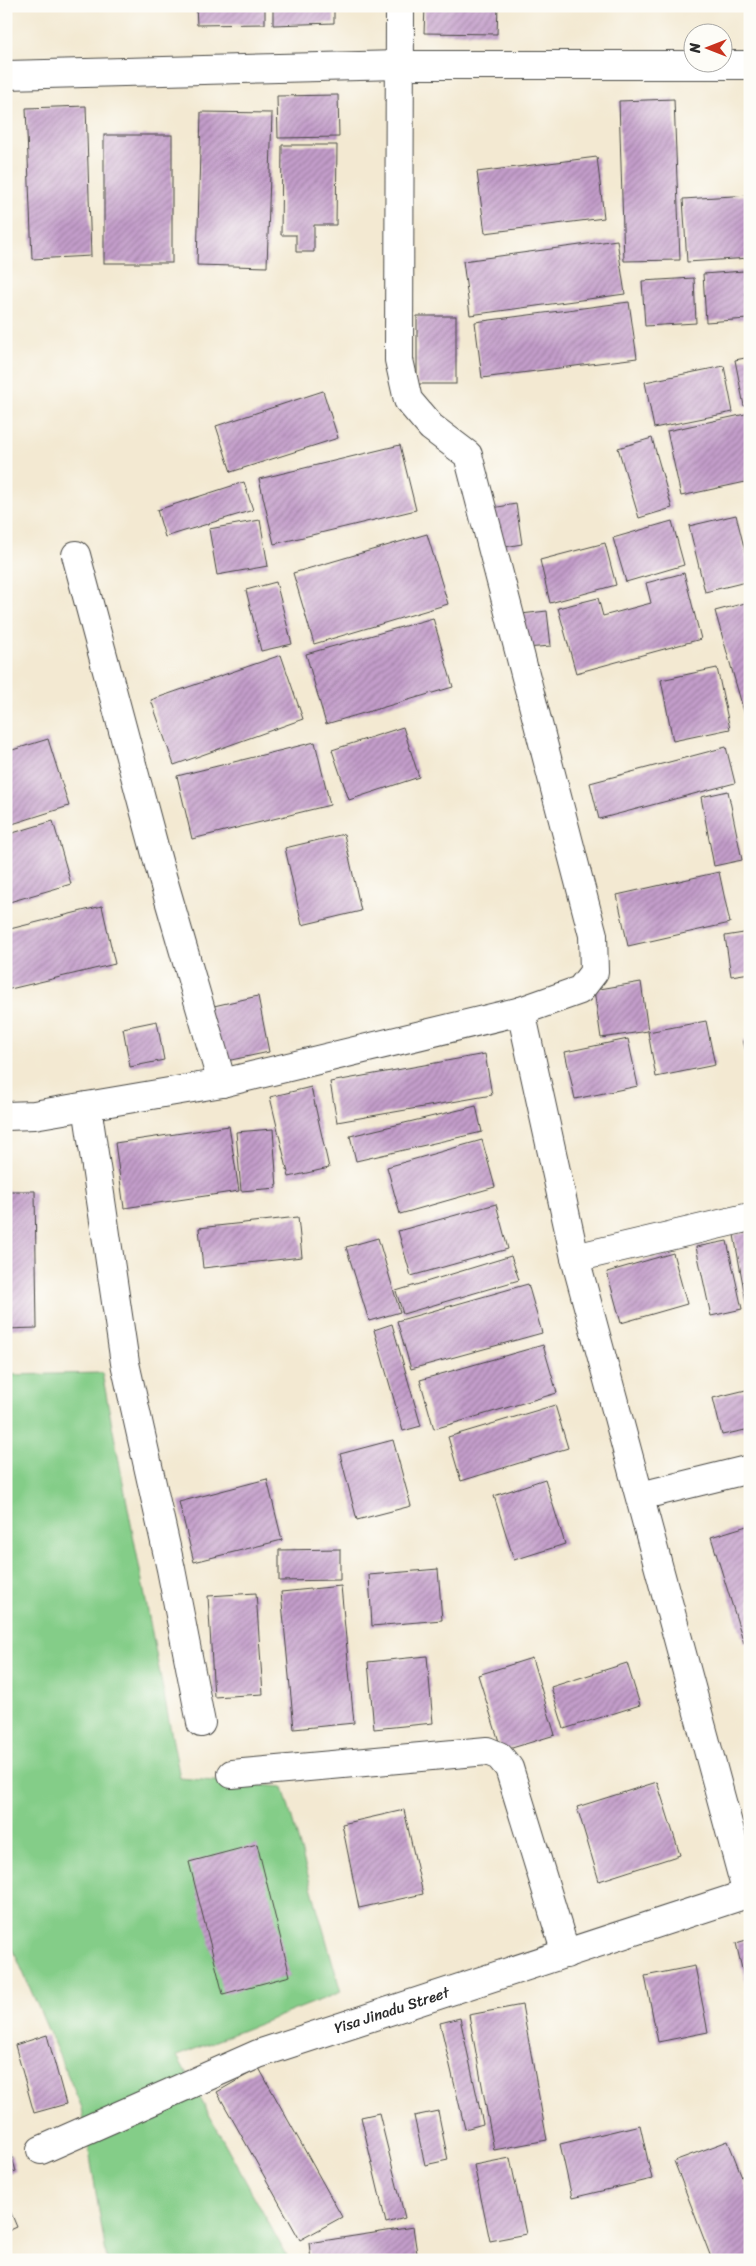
<svg xmlns="http://www.w3.org/2000/svg" width="756" height="2266" viewBox="0 0 756 2266" font-family="Sriracha,sans-serif">
	<style>
		.grass { fill: #84cd88; stroke: #587c5a }
		.building { fill: url(#building-hatch) }
		.lines { fill: none; stroke-linecap: round; stroke-linejoin: round }
		.minor-casing { stroke: #494844; stroke-width: 30 }
		.minor { stroke: #fff; stroke-width: 28 }
		.labels { text-anchor: middle; dominant-baseline: central; stroke-width: 4; stroke-linejoin: round; paint-order: stroke }
		.street-label { font-size: 15px; fill: #2b2b2b; stroke: #fdfcf7 }
	</style>
	<defs>
		<pattern id="building-hatch" width="6" height="6" patternUnits="userSpaceOnUse" patternTransform="scale(1.25)"><rect width="6" height="6" fill="#c39dca"/><path d="M-1 1l2-2M0 6l6-6M5 7l2-2" fill="none" stroke="#9f80a4"/></pattern>
	</defs>
	<rect width="100%" height="100%" fill="#fdfcf7"/>
	<filter id="ink" filterUnits="userSpaceOnUse"><feTurbulence type="fractalNoise" baseFrequency=".02" numOctaves="2"/><feDisplacementMap in="SourceGraphic" scale="10" xChannelSelector="R" yChannelSelector="G"/><feConvolveMatrix kernelMatrix="1 2 1 2 8 2 1 2 1" color-interpolation-filters="sRGB"/></filter>
	<filter id="wash" filterUnits="userSpaceOnUse"><feTurbulence type="fractalNoise" baseFrequency=".0096" numOctaves="4" result="noise"/><feDisplacementMap in="SourceGraphic" scale="20" xChannelSelector="R" yChannelSelector="G"/><feGaussianBlur stdDeviation="1.12" result="paint"/><feColorMatrix in="noise" values="0 0 0 0 0 0 0 0 0 0 0 0 0 0 0 0 0 1.4 0 .05"/><feComposite in="paint" operator="in"/></filter>
	<g filter="url(#wash)">
		<rect width="100%" height="100%" fill="#f3e9d2"/>
		<polygon class="grass" points="102,1373 180,1778 283,1787 341,1992 177,2056 289,2260 107,2260 82,2108 6,1933 6,1375"/>
		<g id="blocks">
			<g class="building">
				<polygon points="196,6 265,6 265,24 197,25"/>
				<polygon points="273,6 334,6 334,23 273,25"/>
				<polygon points="425,6 498,6 497,34 424,33"/>
				<polygon points="338,95 339,137 278,138 277,96"/>
				<polygon points="674,99 680,260 624,261 619,101"/>
				<polygon points="86,106 91,256 32,259 26,108"/>
				<polygon points="201,112 272,113 267,267 197,265"/>
				<rect x="104" y="135" width="68" height="128"/>
				<polygon points="282,145 337,145 336,225 314,225 314,252 296,252 296,235 281,235"/>
				<polygon points="597,157 604,218 485,233 477,172"/>
				<polygon points="750,195 750,258 687,262 683,199"/>
				<polygon points="617,240 625,294 470,315 463,261"/>
				<polygon points="744,271 748,319 706,322 703,274"/>
				<polygon points="694,278 696,323 645,326 642,281"/>
				<polygon points="629,302 637,358 482,378 475,322"/>
				<rect x="417" y="316" width="39" height="68"/>
				<polygon points="750,357 750,405 744,406 735,360"/>
				<polygon points="724,366 733,412 654,428 645,382"/>
				<polygon points="323,391 338,438 231,472 216,426"/>
				<polygon points="750,413 750,481 681,496 667,431"/>
				<polygon points="652,438 672,508 639,518 618,448"/>
				<polygon points="400,445 416,510 274,544 259,479"/>
				<polygon points="244,482 253,510 165,537 157,510"/>
				<polygon points="516,504 522,544 499,548 492,508"/>
				<polygon points="736,515 750,571 750,581 705,592 689,526"/>
				<polygon points="260,520 268,566 217,575 209,529"/>
				<polygon points="672,521 684,565 626,582 613,538"/>
				<polygon points="427,534 448,604 314,644 293,573"/>
				<polygon points="605,543 616,585 550,603 540,560"/>
				<polygon points="684,573 701,639 576,673 558,608 598,598 603,616 651,603 646,583"/>
				<polygon points="276,582 292,644 261,651 246,590"/>
				<polygon points="749,602 750,605 749,729 715,611"/>
				<polygon points="547,611 551,646 525,648 521,614"/>
				<polygon points="433,618 453,687 326,724 306,654"/>
				<polygon points="281,655 303,719 174,765 151,700"/>
				<polygon points="717,668 730,729 673,741 661,680"/>
				<polygon points="403,727 419,777 349,800 332,750"/>
				<polygon points="48,739 69,806 6,826 6,752"/>
				<polygon points="315,742 330,805 192,839 177,776"/>
				<polygon points="726,747 735,783 599,819 590,783"/>
				<polygon points="728,791 742,860 714,866 701,797"/>
				<polygon points="53,821 71,884 6,903 6,835"/>
				<polygon points="344,834 361,911 302,925 285,848"/>
				<polygon points="719,872 730,923 628,946 617,895"/>
				<polygon points="102,906 115,964 6,990 6,930"/>
				<polygon points="750,932 750,973 731,976 725,936"/>
				<polygon points="641,982 648,1031 601,1038 594,990"/>
				<polygon points="258,996 269,1052 217,1063 205,1008"/>
				<polygon points="157,1021 164,1060 130,1067 123,1028"/>
				<polygon points="706,1021 715,1065 656,1077 648,1032"/>
				<polygon points="628,1039 638,1086 575,1099 565,1052"/>
				<polygon points="750,1039 750,1064 749,1064 743,1040"/>
				<polygon points="485,1054 492,1095 337,1122 330,1082"/>
				<polygon points="311,1087 329,1168 289,1177 270,1097"/>
				<polygon points="476,1106 482,1132 356,1161 350,1136"/>
				<polygon points="229,1126 239,1191 124,1208 115,1143"/>
				<polygon points="273,1129 277,1188 241,1191 236,1132"/>
				<polygon points="482,1140 495,1187 400,1214 387,1167"/>
				<polygon points="6,1191 35,1191 37,1328 6,1329"/>
				<polygon points="496,1204 508,1249 411,1276 398,1231"/>
				<polygon points="298,1217 302,1257 203,1268 199,1228"/>
				<polygon points="750,1232 750,1313 748,1313 734,1235"/>
				<polygon points="378,1238 400,1312 369,1321 346,1247"/>
				<polygon points="727,1241 742,1309 711,1316 696,1247"/>
				<polygon points="673,1253 687,1304 621,1323 607,1272"/>
				<polygon points="511,1256 519,1280 403,1314 396,1291"/>
				<polygon points="528,1284 542,1333 411,1369 397,1321"/>
				<polygon points="392,1324 421,1426 403,1431 374,1330"/>
				<polygon points="543,1345 557,1393 434,1429 420,1380"/>
				<polygon points="750,1389 750,1429 722,1435 713,1398"/>
				<polygon points="555,1405 568,1448 461,1481 448,1437"/>
				<polygon points="393,1440 411,1506 357,1520 340,1454"/>
				<polygon points="267,1479 282,1540 194,1562 179,1502"/>
				<polygon points="545,1479 565,1544 514,1560 494,1496"/>
				<polygon points="750,1525 750,1642 744,1643 711,1537"/>
				<polygon points="340,1549 340,1580 279,1581 279,1550"/>
				<polygon points="438,1569 442,1620 372,1626 369,1575"/>
				<polygon points="341,1586 354,1723 294,1729 281,1592"/>
				<polygon points="256,1593 263,1694 214,1697 208,1596"/>
				<polygon points="427,1656 433,1723 374,1729 368,1662"/>
				<polygon points="532,1658 555,1735 502,1751 478,1675"/>
				<polygon points="627,1663 640,1705 564,1729 551,1687"/>
				<polygon points="657,1782 680,1855 599,1881 577,1807"/>
				<polygon points="404,1810 423,1894 359,1908 342,1824"/>
				<polygon points="257,1844 290,1976 223,1994 189,1862"/>
				<polygon points="750,1939 750,1995 748,1995 736,1943"/>
				<polygon points="695,1966 708,2032 658,2042 645,1976"/>
				<polygon points="522,2005 547,2140 494,2150 469,2015"/>
				<polygon points="460,2018 483,2124 465,2129 440,2023"/>
				<polygon points="47,2035 66,2104 34,2113 15,2045"/>
				<polygon points="259,2068 342,2217 300,2240 217,2092"/>
				<polygon points="438,2111 448,2160 425,2165 414,2116"/>
				<polygon points="379,2113 405,2218 386,2223 361,2117"/>
				<polygon points="640,2125 652,2179 572,2198 560,2144"/>
				<polygon points="728,2141 750,2197 750,2260 712,2260 674,2161"/>
				<polygon points="11,2154 16,2171 6,2174 6,2155"/>
				<polygon points="510,2158 526,2234 490,2241 474,2165"/>
				<polygon points="6,2201 17,2227 6,2232"/>
				<polygon points="413,2227 418,2260 311,2260 309,2243"/>
			</g>
		</g>
	</g>
	<g filter="url(#ink)">
		<use href="#blocks" fill-opacity="0" stroke="#494844" stroke-width="1"/>
		<g class="lines">
			<g class="minor-casing">
				<g id="minor">
					<polyline points="400,6 399,360 408,400 431,427 468,455 593,935 594,972 580,990 521,1011"/>
					<polyline points="6,75 400,65 750,65"/>
					<polyline points="76,555 160,869 222,1083"/>
					<polyline points="87,1106 125,1363 171,1569 201,1723"/>
					<polyline points="6,1116 34,1115 222,1083 521,1011 575,1258 747,1894"/>
					<polyline points="575,1258 750,1217"/>
					<polyline points="640,1496 750,1469"/>
					<polyline points="232,1774 487,1751 499,1756 509,1768 566,1954"/>
					<path id="s1" d="M41,2150l217,-96 492,-161"/>
				</g>
			</g>
			<use href="#minor" class="minor"/>
		</g>
	</g>
	<g class="labels">
		<g class="street-label">
			<text stroke="none"><textPath href="#s1" startOffset="378">Yisa Jinadu Street</textPath></text>
		</g>
	</g>
	<rect width="756" height="2266" fill="none" stroke="#fdfcf7" stroke-width="25"/>
	<g transform="translate(708 48) rotate(270)"><circle r="24" fill="#fdfcf7" stroke="#a9a8a5"/>
	<path d="M0-4L9 19L0 12L-9 19Z" fill="#c8321e"/>
	<text y="-8" font-size="14" font-weight="bold" text-anchor="middle" fill="#2b2b2b">N</text>
	</g>
</svg>
